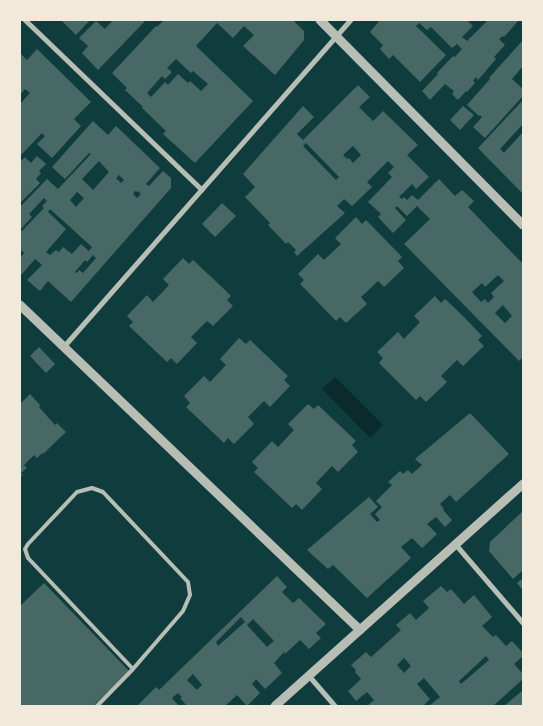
<svg xmlns="http://www.w3.org/2000/svg" width="543" height="726" viewBox="0 0 543 726" font-family="Commissioner,sans-serif">
	<style>
		.water { fill: #0a2a2b }
		.building { fill: #486865; fill-rule: evenodd }
		.lines { fill: none; stroke-linecap: round; stroke-linejoin: round }
		.service { stroke: #b8beb3; stroke-width: 4 }
		.minor { stroke: #b8beb3; stroke-width: 5 }
		.tertiary { stroke: #b8beb3; stroke-width: 9 }
	</style>
	<rect width="100%" height="100%" fill="#0f3d3e"/>
	<polygon class="water" points="335,377 383,425 370,438 322,389"/>
	<g class="building">
		<polygon points="61,20 90,20 76,35"/>
		<polygon points="113,20 146,20 98,70 82,53 88,46 79,38 96,21 105,29"/>
		<path d="M164,20h129l11,11v9l-29,35 -32,-29 11,-11 -10,-9 -11,12 -16,-15 -21,23 57,55 -58,62 -32,-29 3,-3 -24,-23 1,-1 -18,-17 2,-2 -15,-15 44,-47 1,1zM176,59l15,14 2,-2 15,13 -7,7 -11,-10 -2,2 -10,-9 -10,11 -3,-3 -14,15 -4,-4 15,-17 3,3 7,-7 -5,-4z"/>
		<polygon points="380,20 467,20 473,26 462,37 467,41 488,20 519,20 504,37 503,36 499,39 505,45 494,57 496,59 478,80 476,77 473,81 475,83 467,92 466,91 458,100 452,94 454,91 445,84 430,100 422,91 438,74 437,73 453,56 455,57 462,49 457,44 452,48 431,27 427,30 419,23 416,26 446,55 420,82 393,55 389,59 380,49 383,45 370,32"/>
		<polygon points="523,40 523,66 512,79 523,89 523,96 485,138 473,127 482,117 480,115 479,116 467,105 490,79 489,78"/>
		<polygon points="37,49 91,102 74,119 81,126 52,158 37,144 45,136 42,133 22,154 20,152 20,104 30,93 25,89 20,95 20,53 27,60"/>
		<path d="M358,85l12,12 -11,10 14,14 10,-10 35,34 -11,10 22,22 -13,12 -4,-5 -13,13 3,2 2,-2 3,3 5,-5 6,5 21,-21 16,17 7,-6 12,11 -6,6 55,57v93l-4,4 -115,-117 26,-25 -13,-13 -10,10 -10,-10 -2,2 11,12 -13,13 -15,-16 3,-3 -13,-12 24,-25 -4,-4 6,-6 -6,-6 -21,21 5,5 -20,19 -8,-7 -7,7 8,7 -48,43 -3,-4 2,-2 -8,-8 -2,2 -18,-19 2,-2 -25,-26 10,-10 -12,-13 60,-68 11,11 -17,17 6,6zM306,143l32,33 1,1 -3,3 -33,-34zM353,146l8,9 -8,8 -4,-5 -2,1 -4,-4zM498,275l6,6 -13,12 3,4 -6,6 -3,-4 -4,3 -9,-10 10,-9 3,4zM503,305l9,11 -7,7 -10,-10z"/>
		<polygon points="523,100 523,124 500,149 504,153 523,132 523,194 478,148"/>
		<polygon points="463,106 474,115 460,130 450,120"/>
		<path d="M93,121l15,14 8,-9 44,42 -14,16 3,2 14,-15 8,7v10l-100,114 -23,-21 -8,10 -13,-11 15,-15 -7,-6 -13,15 -2,-1v-15l4,-5 -4,-4v-42l27,-28 11,10 33,-35 -2,-1 -24,26 -13,-12zM99,161l10,11 -16,18 -11,-11zM119,175l5,5 -3,3 -5,-5zM135,191l2,1 1,-1 3,3 -4,4 -4,-4zM77,192l7,6 -8,9 -6,-7zM44,198l3,3 -5,5 2,2 -22,23 -2,-1 12,-13 -3,-3zM50,209l42,38 -3,4 -8,-7 -9,10 -9,-7 -4,5 -3,-2 -6,5 -4,-3 20,-23 -18,-17zM93,255l3,3 -13,15 -4,-3 -2,3 -2,-1 10,-12 2,2z"/>
		<polygon points="37,156 46,164 39,171 41,173 36,179 40,183 20,203 20,162 25,157 31,163"/>
		<polygon points="222,203 236,216 215,237 202,224"/>
		<polygon points="356,217 362,224 366,220 372,226 402,257 398,261 404,268 384,287 378,281 361,297 367,304 346,323 340,317 336,321 306,290 300,284 304,280 298,274 318,254 324,260 341,244 335,238"/>
		<polygon points="183,258 189,264 193,260 224,289 231,296 227,300 233,306 213,326 207,321 191,337 197,343 177,364 171,358 167,362 129,326 133,322 127,316 147,295 153,302 169,285 163,279"/>
		<polygon points="435,296 441,303 445,299 464,317 482,336 478,340 484,346 463,366 457,360 441,376 447,382 426,402 420,396 416,400 379,363 383,358 377,352 398,332 404,339 420,322 414,316"/>
		<polygon points="239,338 246,344 250,340 288,376 284,380 290,386 270,407 264,401 248,417 254,424 234,444 228,438 224,443 186,407 190,403 184,396 204,376 210,382 226,365 220,359"/>
		<polygon points="39,347 55,364 46,373 30,356"/>
		<polygon points="30,394 40,405 39,407 55,425 57,423 66,432 43,454 42,453 37,458 34,455 24,465 27,468 21,473 23,475 20,477 20,404"/>
		<polygon points="308,404 314,409 318,405 356,441 352,445 358,452 338,472 332,466 316,483 322,489 302,510 296,504 292,508 254,472 258,468 252,462 272,441 278,447 294,430 288,424"/>
		<polygon points="470,413 509,454 456,502 450,495 440,504 444,509 443,510 452,520 445,527 436,517 427,524 437,534 422,548 412,538 401,547 411,558 367,598 333,565 328,569 307,550 369,497 378,507 370,514 377,522 380,520 375,514 382,507 376,501 392,485 388,482 400,471 403,474 408,470 412,474 422,465 415,459"/>
		<polygon points="523,511 523,570 513,579 489,551 490,542"/>
		<path d="M277,576l10,11 -5,5 11,11 6,-5 27,26 -10,9 5,5 -12,11 -9,-9 -15,14 -1,-2 -10,11 8,10 -17,16 -9,-10 -4,5 8,9 -13,13 -10,-11 -12,11h-38l-7,-8 2,-1 -4,-4 -6,5 7,8h-42l19,-19 3,3zM241,617l4,5 -27,24 -2,-4zM253,619l21,22 -7,6 -20,-22zM193,674l9,11 -5,5 -10,-10z"/>
		<polygon points="523,578 523,591 517,583"/>
		<polygon points="44,583 129,671 93,706 23,706 20,703 20,606"/>
		<path d="M441,586l6,6 4,-3 13,15 10,-9 18,22 -10,9 11,11 3,-2 10,11 6,-5 11,12v3l-9,8 9,10v5l-30,27h-64l11,-9 -16,-19 -7,6 13,15 -7,7h-56l7,-6 -7,-8 -11,9 -8,-10 13,-12 -6,-7 1,-2 -5,-5 15,-13 5,5 30,-27 -5,-5 14,-12 6,7 13,-12 -6,-7zM486,656l3,4 -28,24 -2,-3zM404,658l7,8 -7,7 -7,-8z"/>
		<polygon points="523,690 523,706 504,706"/>
	</g>
	<g class="lines">
		<polyline class="service" points="97,706 133,669 183,611 190,595 188,582 103,492 92,488 77,492 28,544 25,549 28,558 133,669"/>
		<g class="minor">
			<polyline points="25,20 202,190"/>
			<polyline points="64,347 351,20"/>
			<polyline points="456,545 523,623"/>
			<polyline points="309,676 335,706"/>
		</g>
		<g class="tertiary">
			<polyline points="320,20 523,225"/>
			<polyline points="20,305 360,630"/>
			<polyline points="275,706 523,484"/>
		</g>
	</g>
	<rect width="543" height="726" fill="none" stroke="#f1e9da" stroke-width="42"/>
</svg>
